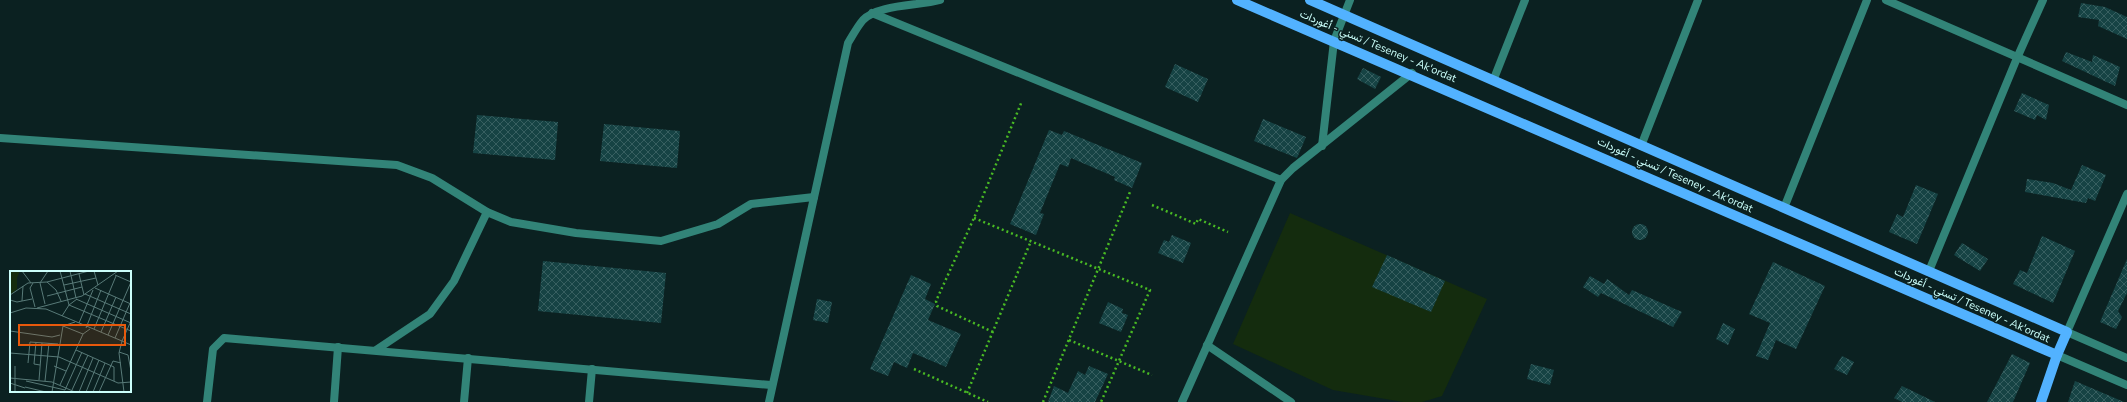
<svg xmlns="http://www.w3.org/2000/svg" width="2127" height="402" viewBox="0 0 2127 402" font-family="'Nunito Sans',Vazirmatn,sans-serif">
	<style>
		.green { fill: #142c0e }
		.building { fill: url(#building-cross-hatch) }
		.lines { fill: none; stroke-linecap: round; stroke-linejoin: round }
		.path { stroke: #49ba24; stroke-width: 2.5; stroke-dasharray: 2 3; stroke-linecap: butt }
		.lane { stroke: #328478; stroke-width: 8 }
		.street { stroke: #328478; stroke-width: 8 }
		.primary { stroke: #52b2ff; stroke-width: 10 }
		.labels { text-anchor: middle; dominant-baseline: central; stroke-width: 3; stroke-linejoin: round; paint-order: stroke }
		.street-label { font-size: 11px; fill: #cbfffb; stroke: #0b2121 }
		.inset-road { fill: none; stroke: #587a78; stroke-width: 1 }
		.view { fill: #e8590c; fill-opacity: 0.15; stroke: #e8590c; stroke-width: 2 }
		.inset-edge { fill: none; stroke: #cbfffb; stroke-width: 2 }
	</style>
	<defs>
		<pattern id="building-cross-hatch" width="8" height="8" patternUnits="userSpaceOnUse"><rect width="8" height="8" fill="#164344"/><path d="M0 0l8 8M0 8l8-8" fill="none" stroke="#375f60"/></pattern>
	</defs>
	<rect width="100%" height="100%" fill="#0b2121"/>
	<polygon class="green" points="1290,213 1487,299 1442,396 1422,402 1403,402 1333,390 1233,344"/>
	<g class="building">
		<polygon points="2081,3 2105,7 2127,17 2127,39 2098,26 2099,20 2078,17"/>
		<polygon points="2066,52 2092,62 2093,55 2120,67 2115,86 2062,61"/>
		<polygon points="1175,64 1208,79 1198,102 1165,87"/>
		<polygon points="1363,68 1381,77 1375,89 1357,79"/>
		<polygon points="2022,93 2049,105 2046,120 2037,115 2035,120 2014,111"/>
		<polygon points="477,115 558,122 555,160 473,153"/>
		<polygon points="1263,119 1306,137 1297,158 1254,141"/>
		<polygon points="604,124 680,131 677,168 600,161"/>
		<polygon points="1049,130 1062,135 1064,131 1142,163 1132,188 1114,180 1115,177 1071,158 1068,167 1060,164 1040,213 1044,214 1036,235 1010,224"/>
		<polygon points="2082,165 2106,175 2095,201 2088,198 2086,203 2025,192 2027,179 2053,183 2071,190"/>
		<polygon points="1916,185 1938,194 1917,244 1889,232 1897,214 1903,217"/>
		<circle cx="1640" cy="232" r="8"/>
		<polygon points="1172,235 1191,243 1183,263 1158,253 1164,240 1169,242"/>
		<polygon points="2042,236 2075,251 2053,303 2013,284 2020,270 2027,273"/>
		<polygon points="1962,243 1988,259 1980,271 1954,255"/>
		<polygon points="1387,255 1445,281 1431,312 1372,287"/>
		<polygon points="2127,259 2127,293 2118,311 2122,317 2116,329 2100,322"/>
		<polygon points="543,261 666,273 661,323 538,311"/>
		<polygon points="1773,262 1825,286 1796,349 1776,340 1768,360 1756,356 1770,323 1749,314"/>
		<polygon points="911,275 931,284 925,299 935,304 928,320 961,334 946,367 913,353 907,368 894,362 888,376 870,369"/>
		<polygon points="1590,276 1604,284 1607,279 1629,295 1632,290 1682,312 1673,327 1601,293 1598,297 1583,287"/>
		<polygon points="817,299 832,302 828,323 813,320"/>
		<polygon points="1108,302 1123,309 1122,313 1128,315 1121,332 1099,323"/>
		<polygon points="1723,323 1735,329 1728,345 1716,339"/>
		<polygon points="2012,354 2030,363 2013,402 1987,402"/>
		<polygon points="1842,356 1854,362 1847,375 1834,369"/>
		<polygon points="1531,364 1554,370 1550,385 1527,379"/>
		<polygon points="1089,366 1108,374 1095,402 1048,402 1054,386 1068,393 1078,371 1085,375"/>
		<polygon points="2075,381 2124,402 2068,402"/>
		<polygon points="1902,386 1935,402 1902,402 1894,398"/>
	</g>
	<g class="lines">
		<g class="path">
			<polyline points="1152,205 1196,224 1198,219 1228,232"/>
			<polyline points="974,218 1150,290 1101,402"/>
			<polyline points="993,332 937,306 936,301 974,218 1022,101"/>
			<polyline points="1069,340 1152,375"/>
			<polyline points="914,369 988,402"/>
			<polyline points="967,393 1031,241"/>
			<polyline points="1043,402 1130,192"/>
		</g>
		<polyline class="lane" points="1207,345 1291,402"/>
		<g class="street">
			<polyline points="1886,0 2127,105"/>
			<polyline points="872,13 1281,180"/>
			<polyline points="1493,81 1525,0"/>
			<polyline points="0,138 397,165 432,178 487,212 511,222 576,233 661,241 718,224 751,204 814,197"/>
			<polyline points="1322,146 1334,41 1350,0"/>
			<polyline points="1641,146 1698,0"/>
			<polyline points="2127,194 2067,332 2127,358"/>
			<polyline points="1784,208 1867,0"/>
			<polyline points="1929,271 2017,58 2043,0"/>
			<polyline points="376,350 430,314 454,281 487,212"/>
			<polyline points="2057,355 2127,385"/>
			<polyline points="207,402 213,349 224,338 771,385"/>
			<polyline points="334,402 338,347"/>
			<polyline points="464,402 468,358"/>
			<polyline points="589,402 592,369"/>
			<path d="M769,402l79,-359c5,-8 9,-16 15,-23 15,-16 56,-14 77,-20"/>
			<polyline points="1182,402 1281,180 1293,168 1412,73"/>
		</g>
		<g class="primary">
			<path d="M1237,0c274,116 547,235 820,355"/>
			<polyline points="1310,0 2067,332 2057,355 2041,402"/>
		</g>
	</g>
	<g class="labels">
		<g class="street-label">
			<text transform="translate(1378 46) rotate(23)">تسني - أغوردات / Teseney - Ak'ordat</text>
			<text transform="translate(1675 175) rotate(24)">تسني - أغوردات / Teseney - Ak'ordat</text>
			<text transform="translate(1972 305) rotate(24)">تسني - أغوردات / Teseney - Ak'ordat</text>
		</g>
	</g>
	<g transform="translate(10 271)">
		<rect width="121" height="121" fill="#0b2121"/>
		<path d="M0,0h10l-3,7v11l-7,6z" fill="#142c0e"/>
		<path class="inset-road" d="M12,0l9,12M50,0l9,34 62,26M60,0l6,27M84,0l4,14M69,3l5,21M105,4l16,7M37,11l9,8 5,11M23,12l-3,5 5,19M54,14l32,-7M85,17l36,16M75,23l46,20M0,24l18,-12 19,-1 42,-11M37,25l35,-9M66,28l55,24M0,29l7,2 15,-3M12,30l1,-15M35,33l-5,-21 8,-12M27,37l45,-12 36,-25M0,42l16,-5 20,1 76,32 -3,12 5,39M52,45l7,-11 8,-6M121,50l-9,20 9,4M69,52l14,-33M53,55l20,8M53,55l12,-4M76,57l15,-38M84,58l22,-53M0,60l42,6 8,-2M91,61l15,-35M98,64l23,-53M105,67l15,-35M26,71l-2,22 6,1M66,79l38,17v14M109,81l9,3 3,16M0,82l49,4 59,26 13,-1M18,92l2,-21 28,2M5,95v26M44,95l12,5M0,107l42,4 23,10M29,109l3,-37M16,110l39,9 17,-38M35,110l4,-38M0,112l15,5M50,114l23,-51 7,-5M15,116l21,5M62,119l16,-35M42,121l11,-66M69,121l14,-34M76,121l13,-32M83,121l12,-29M89,121l14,-31 8,2"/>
		<path class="view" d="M9,54h106v20h-106z"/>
		<rect width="121" height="121" class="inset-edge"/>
	</g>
</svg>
